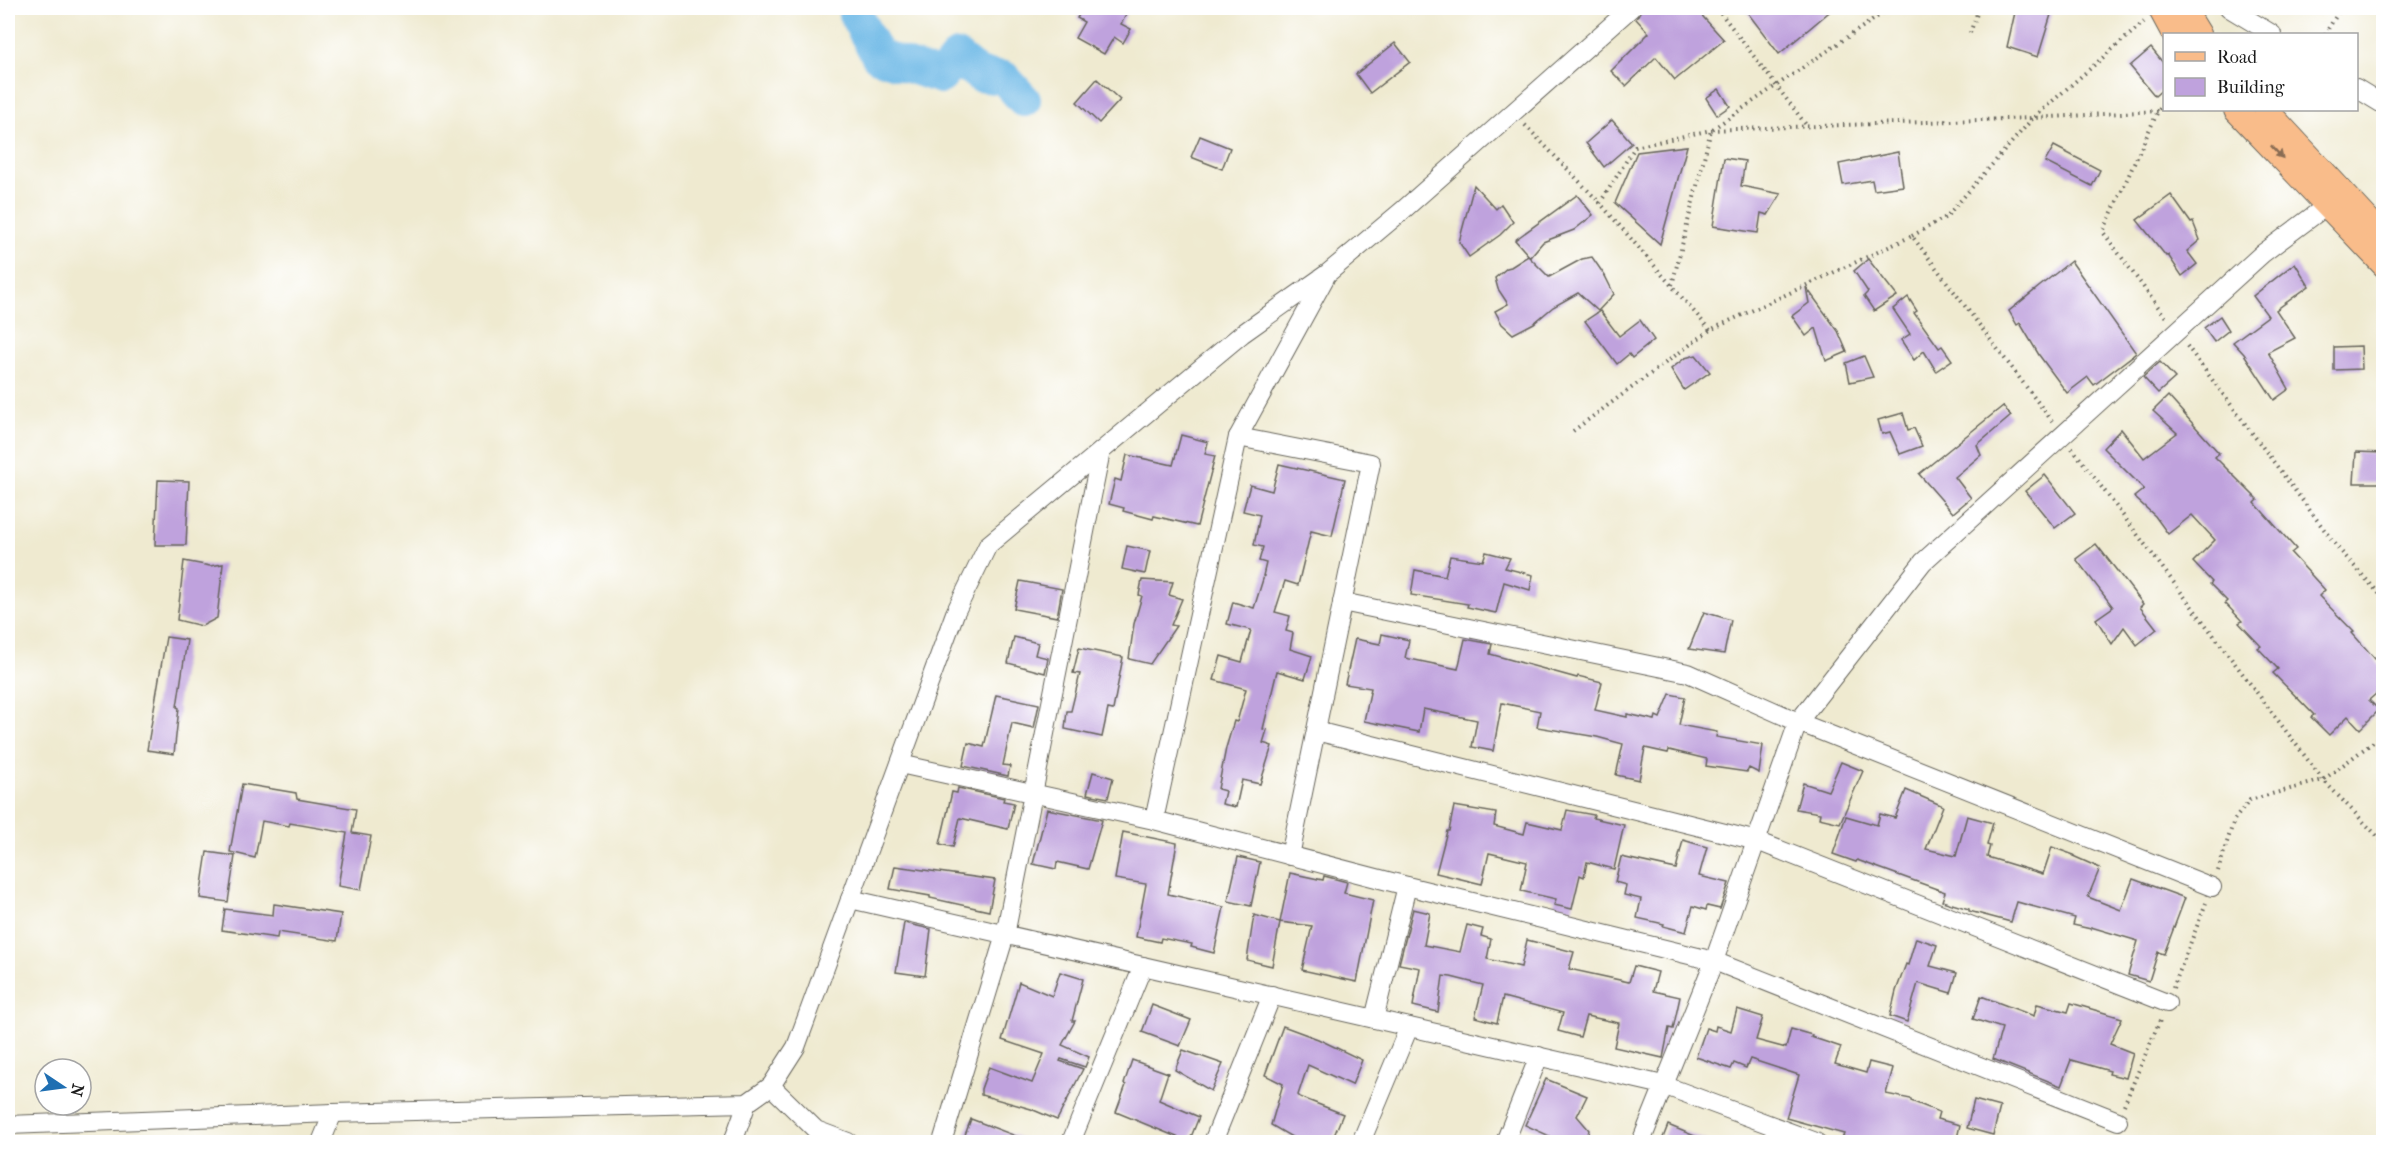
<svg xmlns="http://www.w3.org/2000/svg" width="2391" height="1150" viewBox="0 0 2391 1150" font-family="'IM FELL French Canon',serif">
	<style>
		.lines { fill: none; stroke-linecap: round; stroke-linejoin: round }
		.river { stroke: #6cb8e6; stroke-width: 34 }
		.building { fill: #bfa2dd }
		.minor-casing { stroke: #66645b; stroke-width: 20 }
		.major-casing { stroke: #66645b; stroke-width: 26 }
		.path { stroke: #66645b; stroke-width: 4; stroke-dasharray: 1.5 4.5; stroke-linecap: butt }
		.minor { stroke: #fff; stroke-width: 18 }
		.major { stroke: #f9bc8a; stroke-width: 24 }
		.oneway { fill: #8a6c53 }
	</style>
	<rect width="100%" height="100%" fill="#fff"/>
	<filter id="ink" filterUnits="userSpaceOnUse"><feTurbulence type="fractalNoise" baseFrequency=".0167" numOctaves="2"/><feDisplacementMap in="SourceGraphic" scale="12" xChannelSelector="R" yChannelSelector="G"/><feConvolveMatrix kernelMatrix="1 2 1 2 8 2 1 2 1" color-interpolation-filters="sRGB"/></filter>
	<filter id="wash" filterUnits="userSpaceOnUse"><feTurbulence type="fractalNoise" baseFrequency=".008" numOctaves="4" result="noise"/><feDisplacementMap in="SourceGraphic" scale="24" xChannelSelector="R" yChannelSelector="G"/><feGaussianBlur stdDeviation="1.35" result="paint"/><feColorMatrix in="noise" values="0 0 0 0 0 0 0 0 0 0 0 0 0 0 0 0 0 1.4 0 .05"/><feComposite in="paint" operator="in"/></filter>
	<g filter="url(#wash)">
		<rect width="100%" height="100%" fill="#efead0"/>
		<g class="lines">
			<polyline class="river" points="857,8 855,14 878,56 941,77 957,57 979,75 1004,78 1024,100"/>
		</g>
		<g id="blocks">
			<g class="building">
				<polygon points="1083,8 1130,8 1121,24 1131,29 1123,43 1114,37 1104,54 1075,38 1084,22 1077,18"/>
				<polygon points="1642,8 1695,8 1724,40 1675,80 1656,57 1626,86 1611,71 1649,33 1636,19"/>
				<polygon points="1744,8 1834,8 1779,54"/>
				<polygon points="2016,8 2053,8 2038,57 2007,47"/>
				<polygon points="1395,43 1410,62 1370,93 1356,74"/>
				<polygon points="2151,48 2164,64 2164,88 2155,96 2130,66"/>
				<polygon points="1097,79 1120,100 1099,123 1077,102"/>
				<polygon points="1719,89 1730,106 1717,115 1706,98"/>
				<polygon points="1612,120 1632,143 1604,167 1586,143"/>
				<polygon points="1200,136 1230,148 1222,169 1191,157"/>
				<polygon points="1687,146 1660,244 1615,203 1637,152"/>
				<polygon points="2054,146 2100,170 2092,186 2045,162"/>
				<polygon points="1898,152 1903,186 1874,190 1872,180 1843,185 1839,164"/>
				<polygon points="1724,158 1745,161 1741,186 1781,194 1768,215 1761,213 1758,233 1713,226"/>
				<polygon points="1474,185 1496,209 1501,204 1513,222 1500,235 1469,257 1459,242"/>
				<polygon points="1577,195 1593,215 1574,230 1543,242 1530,257 1515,240"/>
				<polygon points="2171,195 2191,223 2193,222 2200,240 2187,251 2197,264 2182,276 2168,255 2166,256 2137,220"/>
				<polygon points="1528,256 1549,277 1582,259 1592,257 1605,276 1614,294 1598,311 1578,293 1553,307 1534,323 1513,334 1502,324 1495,311 1508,304 1498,289 1495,278 1507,268 1511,267"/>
				<polygon points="1868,259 1897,296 1874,311 1864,296 1868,292 1854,271"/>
				<polygon points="2071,261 2136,353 2094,385 2088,377 2067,393 2039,355 2020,323 2017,325 2009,311"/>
				<polygon points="2295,263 2309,286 2276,310 2295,338 2268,352 2289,389 2274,400 2244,354 2233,342 2268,316 2253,296"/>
				<polygon points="1806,287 1838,331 1847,352 1826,361 1816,328 1806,336 1792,316 1809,303"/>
				<polygon points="1908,297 1917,311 1914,313 1939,348 1942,346 1952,360 1936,371 1924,351 1914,360 1901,340 1910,334 1893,309"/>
				<polygon points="1600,311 1619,336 1640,320 1654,340 1632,358 1629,354 1617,364 1585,321"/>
				<polygon points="2220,316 2229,330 2214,342 2204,328"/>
				<polygon points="2361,346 2362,369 2334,370 2334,347"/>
				<polygon points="1696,355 1710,372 1684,390 1671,369 1685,358"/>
				<polygon points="1864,356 1873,377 1850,382 1846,363"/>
				<polygon points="2160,362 2175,378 2158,393 2143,377"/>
				<polygon points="2168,396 2219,453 2215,457 2258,500 2255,503 2296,549 2291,553 2325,590 2319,596 2354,632 2352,633 2384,669 2384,687 2369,700 2379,710 2360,729 2348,716 2329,735 2311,717 2314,715 2273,673 2278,669 2258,648 2261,646 2239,623 2242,621 2225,603 2227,601 2210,584 2212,582 2193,562 2215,540 2192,515 2168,534 2155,516 2134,497 2144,489 2103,448 2121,429 2144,458 2177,433 2153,411"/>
				<polygon points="2003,406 2011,416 1977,445 1981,455 1955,477 1971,498 1953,513 1919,474"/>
				<polygon points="1903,413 1908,430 1914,428 1922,446 1900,454 1890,432 1882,434 1878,420"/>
				<polygon points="1181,435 1208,442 1205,454 1215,456 1197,526 1154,516 1153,519 1123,511 1124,508 1109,504 1115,479 1121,481 1127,455 1173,465"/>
				<polygon points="2356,452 2384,453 2381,483 2354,483"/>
				<polygon points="1279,464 1345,479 1332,536 1311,531 1298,585 1285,581 1275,612 1290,616 1286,631 1293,633 1290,649 1312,656 1305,679 1277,671 1263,729 1267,730 1263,743 1272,746 1260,784 1242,780 1236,807 1222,804 1225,791 1218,789 1226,748 1234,721 1237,722 1246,689 1214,680 1221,656 1242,662 1251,630 1227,624 1233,602 1254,608 1264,576 1263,576 1266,563 1259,561 1263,547 1254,545 1260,515 1243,511 1250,485 1272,491"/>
				<polygon points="2045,475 2075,513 2055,528 2025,491"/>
				<polygon points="158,480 189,481 186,545 155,545"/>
				<polygon points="2096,544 2143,604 2140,607 2157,629 2137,645 2124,627 2112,644 2096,619 2113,607 2076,559"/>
				<polygon points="1127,546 1150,551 1145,574 1122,569"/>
				<polygon points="1486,552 1510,558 1505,568 1533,575 1530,590 1504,582 1496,613 1467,607 1468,604 1411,595 1415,570 1445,576 1450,556 1483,561"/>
				<polygon points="184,561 210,566 223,564 217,618 202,626 177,620"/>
				<polygon points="1142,580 1173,582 1169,595 1182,599 1171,625 1176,626 1150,664 1129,659 1134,624 1142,596 1139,595"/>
				<polygon points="1020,581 1062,589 1057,617 1014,609"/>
				<polygon points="1704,612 1731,620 1724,654 1689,649"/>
				<polygon points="1382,634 1409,640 1405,658 1458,669 1465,639 1492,644 1490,654 1577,678 1578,676 1602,682 1595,710 1627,717 1627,714 1655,720 1656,716 1660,718 1670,694 1685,697 1679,725 1717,732 1716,737 1763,745 1759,773 1749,768 1747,772 1706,766 1707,759 1669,750 1668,753 1645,748 1639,780 1616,775 1623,744 1597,737 1537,727 1540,711 1502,703 1493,751 1472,747 1477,720 1423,709 1419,732 1364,721 1371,688 1345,684 1355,639 1380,644"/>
				<polygon points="166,637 187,640 177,707 179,708 174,754 147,750"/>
				<polygon points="1014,637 1038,643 1035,655 1048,658 1045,673 1008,663"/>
				<polygon points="1079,648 1123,657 1113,710 1108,709 1102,737 1065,729 1067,711 1071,711 1080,674 1073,673"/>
				<polygon points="996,695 1039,704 1034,728 1012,723 1003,765 1010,766 1008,776 963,766 968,743 984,747"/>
				<polygon points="1841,762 1863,771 1840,823 1819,818 1820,813 1796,809 1803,783 1828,791"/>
				<polygon points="1093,772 1113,778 1108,798 1087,794"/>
				<polygon points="242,784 296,793 297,799 356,809 352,833 371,836 361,890 338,886 347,833 290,823 289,826 262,821 255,858 230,852"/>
				<polygon points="958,788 1004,798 1003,801 1014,803 1008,829 960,818 953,847 940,844 952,792 957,793"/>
				<polygon points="1906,790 1943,806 1926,849 1956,856 1967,816 1993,823 1987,845 1990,846 1987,857 2043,874 2052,847 2074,855 2073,856 2100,868 2088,897 2121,910 2133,879 2185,898 2164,954 2158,952 2149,981 2128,975 2138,941 2091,927 2091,929 2073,925 2075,918 2017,902 2011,922 1969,911 1969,909 1942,901 1945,892 1857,860 1856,862 1833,854 1846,816 1877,825 1880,814 1895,818"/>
				<polygon points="1454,806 1496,813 1494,826 1524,834 1527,822 1562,830 1567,810 1594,815 1593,818 1624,825 1614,869 1587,862 1584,877 1580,875 1572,909 1554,905 1556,899 1521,891 1527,862 1489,853 1482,884 1436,873 1447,831 1449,831"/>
				<polygon points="1047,809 1102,820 1088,869 1057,862 1056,869 1033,864"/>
				<polygon points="1123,832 1177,843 1168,894 1224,907 1214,953 1191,947 1192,944 1161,938 1160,942 1136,937 1146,884 1115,879"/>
				<polygon points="1683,840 1707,847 1699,876 1729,883 1720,909 1707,906 1706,910 1693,906 1686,932 1663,926 1664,924 1637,918 1641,899 1624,895 1626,885 1615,882 1621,857 1676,869"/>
				<polygon points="207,852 235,856 228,902 200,898"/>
				<polygon points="1238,857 1260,862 1251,906 1228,901"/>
				<polygon points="895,866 995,880 989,911 930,898 930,896 890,889"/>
				<polygon points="1290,873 1323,880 1324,876 1347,882 1344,893 1373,900 1357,982 1302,970 1312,926 1280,922"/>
				<polygon points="274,904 341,914 337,941 278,932 277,938 222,930 225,909 273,915"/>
				<polygon points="1413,909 1430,913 1424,945 1460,952 1467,925 1483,929 1481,936 1491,939 1487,959 1521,967 1527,940 1574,952 1569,969 1629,982 1634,966 1658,972 1653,991 1680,997 1673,1029 1669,1028 1663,1058 1614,1047 1619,1023 1586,1016 1580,1037 1558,1031 1563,1013 1503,997 1497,1023 1475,1017 1483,985 1451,977 1443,976 1438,1012 1413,1006 1420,968 1399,964"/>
				<polygon points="1254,915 1280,922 1272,966 1247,960"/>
				<polygon points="904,923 931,929 925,976 896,972"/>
				<polygon points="1916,938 1937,945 1930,966 1957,973 1951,993 1918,983 1907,1022 1890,1016 1896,991 1906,964 1908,965"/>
				<polygon points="1060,972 1083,979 1072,1021 1075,1021 1062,1045 1089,1057 1085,1067 1061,1059 1060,1061 1083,1069 1057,1120 1031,1109 981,1095 981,1089 989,1067 1032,1083 1044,1054 1002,1040 1019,982 1052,996"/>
				<polygon points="1981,996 2034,1016 2037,1004 2068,1012 2071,1003 2122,1018 2110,1044 2133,1053 2126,1078 2109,1074 2110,1071 2071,1060 2061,1086 1993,1059 2002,1028 1973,1019"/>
				<polygon points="1152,1005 1191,1020 1180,1046 1142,1032"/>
				<polygon points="1737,1009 1763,1017 1756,1040 1786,1048 1791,1029 1812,1035 1811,1037 1841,1047 1835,1064 1866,1073 1869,1062 1893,1068 1886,1094 1911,1099 1911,1101 1939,1112 1937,1119 1960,1125 1956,1143 1855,1143 1842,1139 1844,1134 1786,1118 1799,1075 1750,1059 1746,1068 1734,1063 1731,1069 1696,1057 1706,1028 1715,1031 1716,1026 1731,1031"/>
				<polygon points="1283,1026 1318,1039 1362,1060 1352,1085 1308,1065 1298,1095 1300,1097 1343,1114 1331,1143 1302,1143 1271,1125 1283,1084 1265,1075"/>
				<polygon points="1183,1050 1223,1064 1211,1091 1175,1070"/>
				<polygon points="1132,1060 1168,1073 1159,1100 1199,1117 1189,1142 1116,1112 1126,1085 1124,1084"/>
				<polygon points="1546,1079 1587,1096 1577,1116 1589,1130 1586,1143 1565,1143 1525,1125"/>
				<polygon points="1974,1100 2000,1107 1993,1135 1967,1128"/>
				<polygon points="971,1119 1029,1141 1029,1143 962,1143"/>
				<polygon points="1668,1125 1709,1142 1709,1143 1661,1143"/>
			</g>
		</g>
	</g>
	<g filter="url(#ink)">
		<use href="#blocks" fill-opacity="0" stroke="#66645b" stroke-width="1.5"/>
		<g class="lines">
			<g class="minor-casing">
				<g id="minor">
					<polyline points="2229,8 2272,34"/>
					<polyline points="2356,88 2384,105"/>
					<polyline points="1325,278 1238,437 1154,820 1407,886 1714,961 2118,1121"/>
					<polyline points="1238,437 1371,463 1290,856"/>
					<polyline points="1342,602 1688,673 1798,722 2212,887"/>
					<polyline points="1316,731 1757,841 2167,1003"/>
					<polyline points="900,764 1154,820"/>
					<polyline points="850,899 1663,1085 1816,1142"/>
					<polyline points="1374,1019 1407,886"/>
					<polyline points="771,1086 816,1130 848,1142"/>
					<polyline points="8,1125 333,1113 747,1103 771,1086 796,1047 955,613 988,545 1242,334 1328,273 1402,211 1631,8"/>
					<polyline points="321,1142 333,1113"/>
					<polyline points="733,1142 747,1103"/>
					<polyline points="942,1142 1005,935 1101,451"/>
					<polyline points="1071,1142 1143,966"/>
					<polyline points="1213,1142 1272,995"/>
					<polyline points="1361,1142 1409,1027"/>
					<polyline points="1505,1142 1539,1056"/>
					<polyline points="1641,1142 1714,961 1798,722 1923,562 2262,254 2337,198"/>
				</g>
			</g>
			<g class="major-casing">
				<g id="major">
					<polyline points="2160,8 2174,34"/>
					<polyline points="2183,8 2199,34"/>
					<polyline points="2236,110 2384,265"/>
					<polyline points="2266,110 2384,237"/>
				</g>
			</g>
			<g class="path">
				<polyline points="1717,8 1807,126"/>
				<polyline points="1970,33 1979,8"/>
				<polyline points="2325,34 2341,8"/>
				<polyline points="2164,104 2158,111 2103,232 2167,319"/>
				<polyline points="1525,125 1600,203"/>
				<polyline points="1912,236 1946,217 2033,118 2158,111"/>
				<polyline points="1672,285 1711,130 1883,13 1884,8"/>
				<polyline points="1710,330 1600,203 1635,147 1711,130 2033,118 2144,22"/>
				<polyline points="2187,346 2338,548 2384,599"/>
				<polyline points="1573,431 1710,330 1912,236 2052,421"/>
				<polyline points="2072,448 2323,780 2384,843"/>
				<polyline points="2218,871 2234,820 2250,800 2323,780 2384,734"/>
				<polyline points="2173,988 2206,903"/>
				<polyline points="2124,1105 2161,1018"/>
			</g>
			<use href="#minor" class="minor"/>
			<use href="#major" class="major"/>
		</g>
		<defs><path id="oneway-solid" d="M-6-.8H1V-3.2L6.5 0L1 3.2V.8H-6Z" transform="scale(1.5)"/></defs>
		<use class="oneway" href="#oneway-solid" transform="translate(2277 152) rotate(47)"/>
	</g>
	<rect width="2391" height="1150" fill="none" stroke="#fff" stroke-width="30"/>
	<rect x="2163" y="33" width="195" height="78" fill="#ffffff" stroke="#a4a4a4" stroke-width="1.5"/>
	<rect x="2175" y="52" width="30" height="9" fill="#f9bc8a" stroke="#a4a4a4" stroke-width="1.5"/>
	<text x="2217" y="63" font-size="18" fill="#1c1c1c">Road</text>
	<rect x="2175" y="78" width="30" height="18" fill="#bfa2dd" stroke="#a4a4a4" stroke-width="1.5"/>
	<text x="2217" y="93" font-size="18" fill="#1c1c1c">Building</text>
	<g transform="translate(63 1087) rotate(103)"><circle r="28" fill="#ffffff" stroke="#a4a4a4" stroke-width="1.5"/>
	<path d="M0-4.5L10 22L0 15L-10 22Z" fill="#1f6fb2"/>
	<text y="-9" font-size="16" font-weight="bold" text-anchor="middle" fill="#1c1c1c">N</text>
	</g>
</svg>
